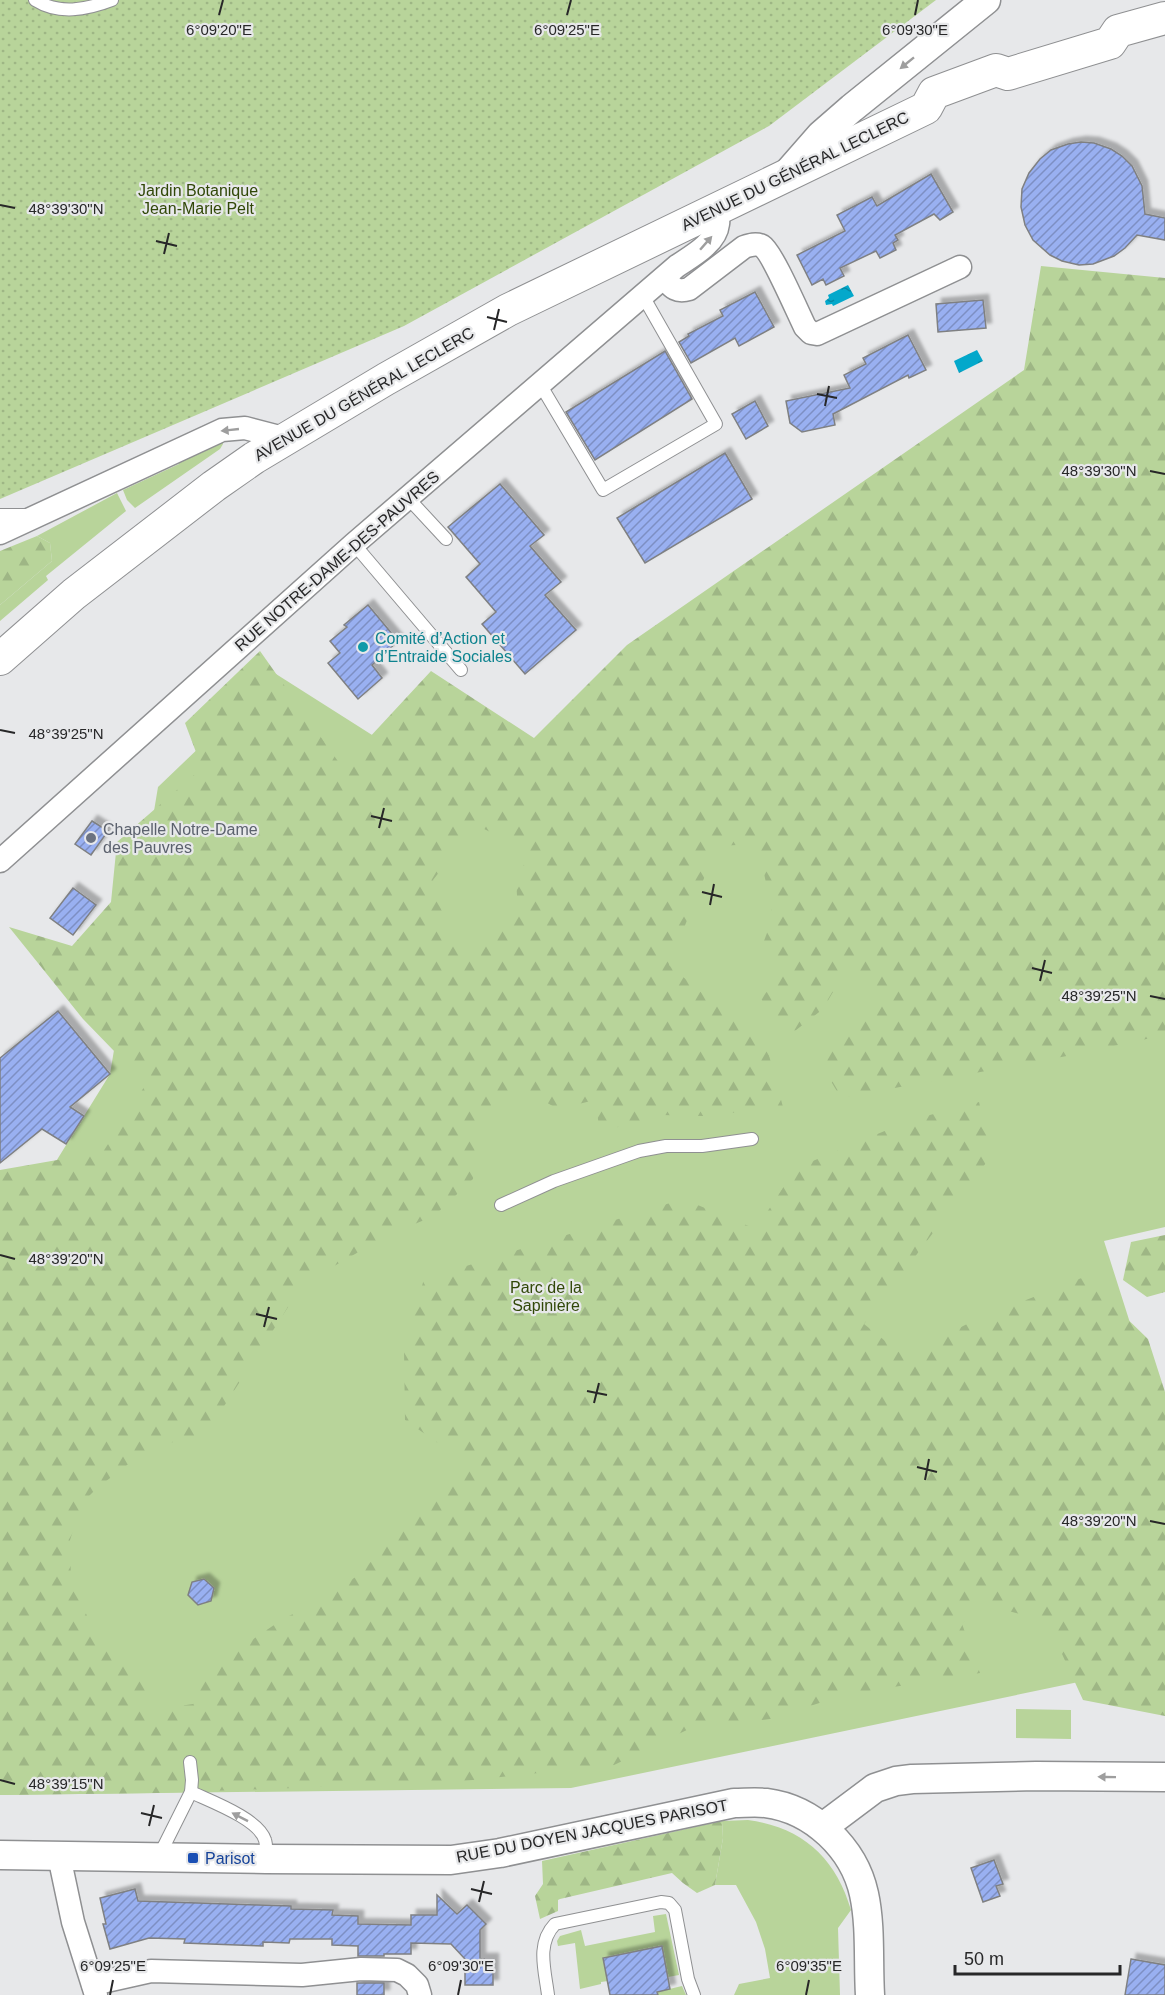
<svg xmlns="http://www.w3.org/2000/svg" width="1165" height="1995" viewBox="0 0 1165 1995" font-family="Helvetica,sans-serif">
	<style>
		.green { fill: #b8d49a }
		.forest { fill: url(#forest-firs); fill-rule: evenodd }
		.garden { fill: url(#garden-dots) }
		.water { fill: url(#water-ripples) }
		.building { fill: url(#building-hatch); stroke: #7f8082; stroke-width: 1.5; filter: url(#shadow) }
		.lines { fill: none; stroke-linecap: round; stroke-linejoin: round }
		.service-casing { stroke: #8f9092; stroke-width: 14 }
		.minor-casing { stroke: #8f9092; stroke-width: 25 }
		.tertiary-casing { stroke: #8f9092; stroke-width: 31 }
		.secondary-casing { stroke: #8f9092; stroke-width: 34 }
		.service { stroke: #fff; stroke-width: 12 }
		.minor { stroke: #fff; stroke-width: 22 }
		.tertiary { stroke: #fff; stroke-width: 28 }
		.secondary { stroke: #fff; stroke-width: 32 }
		.oneway { fill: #9e9e9e }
		.ticks { fill: none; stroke: #272728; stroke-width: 2 }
		.culture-dot { fill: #0f9aa8; stroke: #e7e8ea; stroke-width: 2 }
		.worship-dot { fill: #6b7280; stroke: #e7e8ea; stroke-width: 2 }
		.transit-dot { fill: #1a4fb4; stroke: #e7e8ea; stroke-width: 2 }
		.labels { text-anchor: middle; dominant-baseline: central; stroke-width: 4.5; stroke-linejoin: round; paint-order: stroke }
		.street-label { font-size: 16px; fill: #272728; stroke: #e7e8ea }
		.park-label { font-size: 16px; fill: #314808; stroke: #e7e8ea }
		.culture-label { font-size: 16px; fill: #0d838f; stroke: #e7e8ea; text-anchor: start }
		.worship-label { font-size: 16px; fill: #5b616d; stroke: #e7e8ea; text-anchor: start }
		.transit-label { font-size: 16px; fill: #164399; stroke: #e7e8ea; text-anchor: start }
		.ticks-label { font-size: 15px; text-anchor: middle; fill: #272728; stroke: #e7e8ea; stroke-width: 4.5; stroke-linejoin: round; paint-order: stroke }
	</style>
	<defs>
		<pattern id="forest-firs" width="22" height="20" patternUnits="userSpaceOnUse" patternTransform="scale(1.5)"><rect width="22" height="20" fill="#b8d49a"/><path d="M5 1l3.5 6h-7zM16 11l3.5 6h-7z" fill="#9eb685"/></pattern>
		<pattern id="garden-dots" width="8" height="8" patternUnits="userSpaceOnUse" patternTransform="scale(1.5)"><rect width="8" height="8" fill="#b8d49a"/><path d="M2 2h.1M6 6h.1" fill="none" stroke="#9eb685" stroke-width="1.8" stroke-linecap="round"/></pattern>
		<pattern id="water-ripples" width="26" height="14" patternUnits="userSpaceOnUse" patternTransform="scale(1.5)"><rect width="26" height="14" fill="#03a8cb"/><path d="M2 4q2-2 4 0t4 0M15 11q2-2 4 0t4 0" fill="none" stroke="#0589a5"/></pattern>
		<pattern id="building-hatch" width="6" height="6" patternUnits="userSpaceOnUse" patternTransform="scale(1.5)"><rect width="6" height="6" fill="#99b0f1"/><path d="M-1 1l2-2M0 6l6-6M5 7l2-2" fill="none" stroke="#7d8fc3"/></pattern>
		<filter id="shadow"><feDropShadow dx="5.5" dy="-5.5" stdDeviation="1.5" flood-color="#0004"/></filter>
	</defs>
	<rect width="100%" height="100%" fill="#e7e8ea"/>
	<g class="green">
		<polygon points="1165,352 1165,1227 1104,1241 1165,1433 1165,1664 571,1788 0,1795 0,1252 110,1074 158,787 276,674 495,813"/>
		<polygon points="223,437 223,444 220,449 135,508 127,500 123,490 179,464 177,457"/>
		<polygon points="117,493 126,511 46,576 48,580 0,621 0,605 52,561 50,543 37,536"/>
		<polygon points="1016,1709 1071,1710 1071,1739 1016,1738"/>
		<path d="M748,1820c54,7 88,38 103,90l-13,18 2,67h-106l5,-11 31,-6 -5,-29 -9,-27 -20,-37h-21l8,-47 -1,-17z"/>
		<polygon points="666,1914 679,1975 668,1977 661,1946 604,1958 608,1981 601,1982 601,1984 580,1989 575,1943 558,1946 557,1941 560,1936 581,1930 585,1946 655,1932 653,1916"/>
		<polygon points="682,1986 686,1995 658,1995 657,1992"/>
	</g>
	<g class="forest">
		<path d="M1041,266l124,12v757l-93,20 -231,43 -24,-40 56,-55 -23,-40 -27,46 -32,25 -31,-36 19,-17 -18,-32 12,-32 -15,-73 -41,2 -48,119 98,83 16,59 -80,9 -42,-1 -61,17 -5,-32 -37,9 -41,-23 -40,30 -4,63 -39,37 -46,19 -85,49 -97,150 -33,8 -34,14 -42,32 -15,15 -12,37 1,43 23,47 25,28 26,19v34l48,-7 9,-26 26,-22 55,-37 38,-19 36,-24 79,-81 29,-33 -60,-42 -1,-71 20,-70 259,-80 73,30 40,-61 115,-48 68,-18 13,53 -128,169 40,32 67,-34 113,-45 64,62 17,53v324l-82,-16 -36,-79 -66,-17 -19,20 18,49 -136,22 -74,24 -79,9 -77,37 -160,17 -297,11 -157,2v-625l103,-18 43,-68 -63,-65 -74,-92 63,19 39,-44 6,-60 85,-74 -17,-45 75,-72 82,116 89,-96 103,67 93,-93 397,-275zM476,825l55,27 -15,27 2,33 -26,20 -24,16 -20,-17 -15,-51z"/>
		<polygon points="37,536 50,543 52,561 0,605 0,551"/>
		<polygon points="1165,1235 1165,1292 1147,1297 1123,1280 1131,1242"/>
		<polygon points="722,1821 723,1838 715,1885 697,1893 683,1883 672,1873 560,1899 558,1900 558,1911 540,1919 535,1896 543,1884 542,1861"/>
	</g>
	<polygon class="garden" points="0,0 936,0 769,126 404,326 0,499"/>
	<g class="water">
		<polygon points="848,285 854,296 833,306 832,304 826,305 825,301 829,298 828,295"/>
		<polygon points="977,350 983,361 959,373 954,361"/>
	</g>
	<g class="building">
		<polygon points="1081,142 1094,143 1111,149 1122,156 1132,166 1142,186 1145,214 1165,218 1165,240 1137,235 1125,248 1114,256 1093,264 1079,265 1062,261 1050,255 1033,240 1025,225 1021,207 1022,189 1029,173 1040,159 1051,150 1068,144"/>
		<polygon points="931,174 953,212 940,220 934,214 895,235 898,240 893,243 896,250 880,258 876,251 840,268 844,276 826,285 823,279 812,285 797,255 845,231 837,215 872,197 877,206"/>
		<polygon points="755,292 774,327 739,346 735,338 691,363 679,342 689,336 688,334 723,316 720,310"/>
		<polygon points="983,300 986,328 938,332 936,304"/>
		<polygon points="908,335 926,370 909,378 908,375 833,414 835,425 802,432 790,423 786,401 850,388 844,375 866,364 863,358"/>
		<polygon points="665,351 692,399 595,460 566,412"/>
		<polygon points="755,401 768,426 746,439 732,414"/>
		<polygon points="725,453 752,499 645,563 617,518"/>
		<polygon points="500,484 544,535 530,546 561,582 545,595 576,630 525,674 482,624 496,612 466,577 480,564 448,527"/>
		<polygon points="368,605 398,641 372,665 382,678 358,699 328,663 340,653 330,641 347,627 344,625"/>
		<polygon points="92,821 108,831 91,855 75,844"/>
		<polygon points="73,888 96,905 73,935 50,918"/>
		<polygon points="58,1011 110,1074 70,1107 84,1116 66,1144 42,1129 0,1163 0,1058"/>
		<polygon points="204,1579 214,1588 211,1601 198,1605 188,1595 192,1582"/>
		<polygon points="994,1860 1003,1884 996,1886 1000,1896 983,1902 971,1868"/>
		<polygon points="135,1889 138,1901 291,1906 291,1909 333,1910 332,1915 358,1916 358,1924 411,1925 411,1915 437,1915 437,1895 457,1914 467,1905 486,1924 480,1930 480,1959 493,1959 493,1985 465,1985 465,1959 451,1944 411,1943 411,1954 384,1954 384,1956 358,1956 358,1946 332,1945 332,1939 290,1939 289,1943 263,1942 263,1946 184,1943 185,1939 149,1938 110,1949 103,1924 106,1924 100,1898"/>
		<polygon points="662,1946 670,1989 657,1992 658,1995 610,1995 603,1958"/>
		<polygon points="1131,1959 1165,1965 1165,1995 1125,1995"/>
		<rect x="357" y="1983" width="27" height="12"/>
	</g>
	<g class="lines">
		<g class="service-casing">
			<g id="service">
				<path d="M35,0c24,15 51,10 77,0"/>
				<polyline points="540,384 603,490 716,424 643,296"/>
				<polyline points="408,498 446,539"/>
				<polyline points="0,515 26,515"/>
				<polyline points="354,544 461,670"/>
				<polyline points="501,1205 554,1181 639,1151 666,1146 702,1146 752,1139"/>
				<path d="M191,1792c19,9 68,27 74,48 2,6 1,13 1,19"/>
				<polyline points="158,1858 191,1792 192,1780 190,1762"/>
				<path d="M548,1995c-3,-25 -12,-51 7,-71l106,-22 8,1 6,7 13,69 6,16"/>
			</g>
		</g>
		<g class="minor-casing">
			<g id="minor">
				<path d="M664,278c8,9 12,15 25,11l55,-42c6,-2 12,-4 18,-1 10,6 36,67 43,81l6,6 6,1 143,-67"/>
				<polyline points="0,533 222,430 245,428 287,439"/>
				<path d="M0,861l354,-317 323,-278c15,-10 39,-23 41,-42 1,-4 -1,-9 -3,-14"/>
				<polyline points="59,1856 73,1922 96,1995"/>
				<polyline points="93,1984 151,1971 302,1975 361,1969 397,1970 407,1975 417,1985 420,1995"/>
			</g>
		</g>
		<g class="tertiary-casing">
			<g id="tertiary">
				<polyline points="786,175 821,135 852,108 986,0"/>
				<polyline points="823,1827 875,1788 896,1781 912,1779 1036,1776 1165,1777"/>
				<path d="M0,1855l266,4 185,1 49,-7 234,-50c10,0 21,-1 32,0 47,6 88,45 98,91 7,32 4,68 6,101"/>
			</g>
		</g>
		<g class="secondary-casing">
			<polyline id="secondary" points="0,659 74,594 214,486 254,458 386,379 508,310 926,108 934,93 996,70 1008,74 1110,43 1118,31 1165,18"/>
		</g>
		<use href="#service" class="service"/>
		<use href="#minor" class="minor"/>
		<use href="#tertiary" class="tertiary"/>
		<use href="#secondary" class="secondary"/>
	</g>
	<defs><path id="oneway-solid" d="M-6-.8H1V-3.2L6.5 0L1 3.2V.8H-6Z" transform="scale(1.5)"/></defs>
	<g class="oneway">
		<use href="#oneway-solid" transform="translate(907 63) rotate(141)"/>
		<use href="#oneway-solid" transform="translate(706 243) rotate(-49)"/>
		<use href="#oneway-solid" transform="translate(230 430) rotate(174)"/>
		<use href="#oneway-solid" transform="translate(1107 1777) rotate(-179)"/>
		<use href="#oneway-solid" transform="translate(240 1817) rotate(-153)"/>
	</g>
	<path class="ticks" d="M219,15l4,-15M567,15l4,-15M915,15l3,-15M0,205l15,3M156,241l21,5M164,254l5,-21M487,317l20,5M494,330l5,-21M817,394l20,4M825,406l4,-20M1150,471l15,3M0,730l15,3M371,816l21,5M379,828l5,-20M702,892l20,5M710,905l4,-21M1032,968l20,5M1040,981l5,-21M1150,996l15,3M0,1255l15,4M256,1314l21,5M264,1327l5,-20M587,1391l20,4M594,1403l5,-20M917,1467l20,5M925,1480l4,-21M1150,1521l15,3M0,1780l15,4M141,1813l21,5M149,1826l5,-21M471,1889l21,5M479,1902l5,-21M110,1995l3,-15M458,1995l3,-15M806,1995l3,-15"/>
	<circle class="culture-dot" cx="363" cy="647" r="6"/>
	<circle class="worship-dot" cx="91" cy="838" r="6"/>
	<rect class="transit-dot" x="187" y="1852" width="12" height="12" rx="3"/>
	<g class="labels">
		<g class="street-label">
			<text transform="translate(795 171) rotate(-26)">AVENUE DU GÉNÉRAL LECLERC</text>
			<text transform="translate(364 394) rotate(-30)">AVENUE DU GÉNÉRAL LECLERC</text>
			<text transform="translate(337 561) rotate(-41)">RUE NOTRE-DAME-DES-PAUVRES</text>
			<text transform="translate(592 1831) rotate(-11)">RUE DU DOYEN JACQUES PARISOT</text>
		</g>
		<g class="park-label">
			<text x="198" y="190">Jardin Botanique<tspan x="198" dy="18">Jean-Marie Pelt</tspan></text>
			<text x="546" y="1287">Parc de la<tspan x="546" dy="18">Sapinière</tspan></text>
		</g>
		<g class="culture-label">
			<text x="375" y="638">Comité d’Action et<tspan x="375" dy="18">d’Entraide Sociales</tspan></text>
		</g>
		<g class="worship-label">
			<text x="103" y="829">Chapelle Notre-Dame<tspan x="103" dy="18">des Pauvres</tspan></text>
		</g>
		<g class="transit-label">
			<text x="205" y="1858">Parisot</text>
		</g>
	</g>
	<g class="ticks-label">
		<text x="219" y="35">6°09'20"E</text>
		<text x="567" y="35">6°09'25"E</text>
		<text x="915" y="35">6°09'30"E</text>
		<text x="66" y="214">48°39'30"N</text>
		<text x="1099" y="476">48°39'30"N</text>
		<text x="66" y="739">48°39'25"N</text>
		<text x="1099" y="1001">48°39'25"N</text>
		<text x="66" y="1264">48°39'20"N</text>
		<text x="1099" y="1526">48°39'20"N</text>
		<text x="66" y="1789">48°39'15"N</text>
		<text x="113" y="1971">6°09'25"E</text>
		<text x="461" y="1971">6°09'30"E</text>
		<text x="809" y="1971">6°09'35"E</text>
	</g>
	<path d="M955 1965v9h165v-9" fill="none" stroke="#272728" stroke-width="3"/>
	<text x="964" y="1965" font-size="18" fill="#272728" stroke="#e7e8ea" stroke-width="4.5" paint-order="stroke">50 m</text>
</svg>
